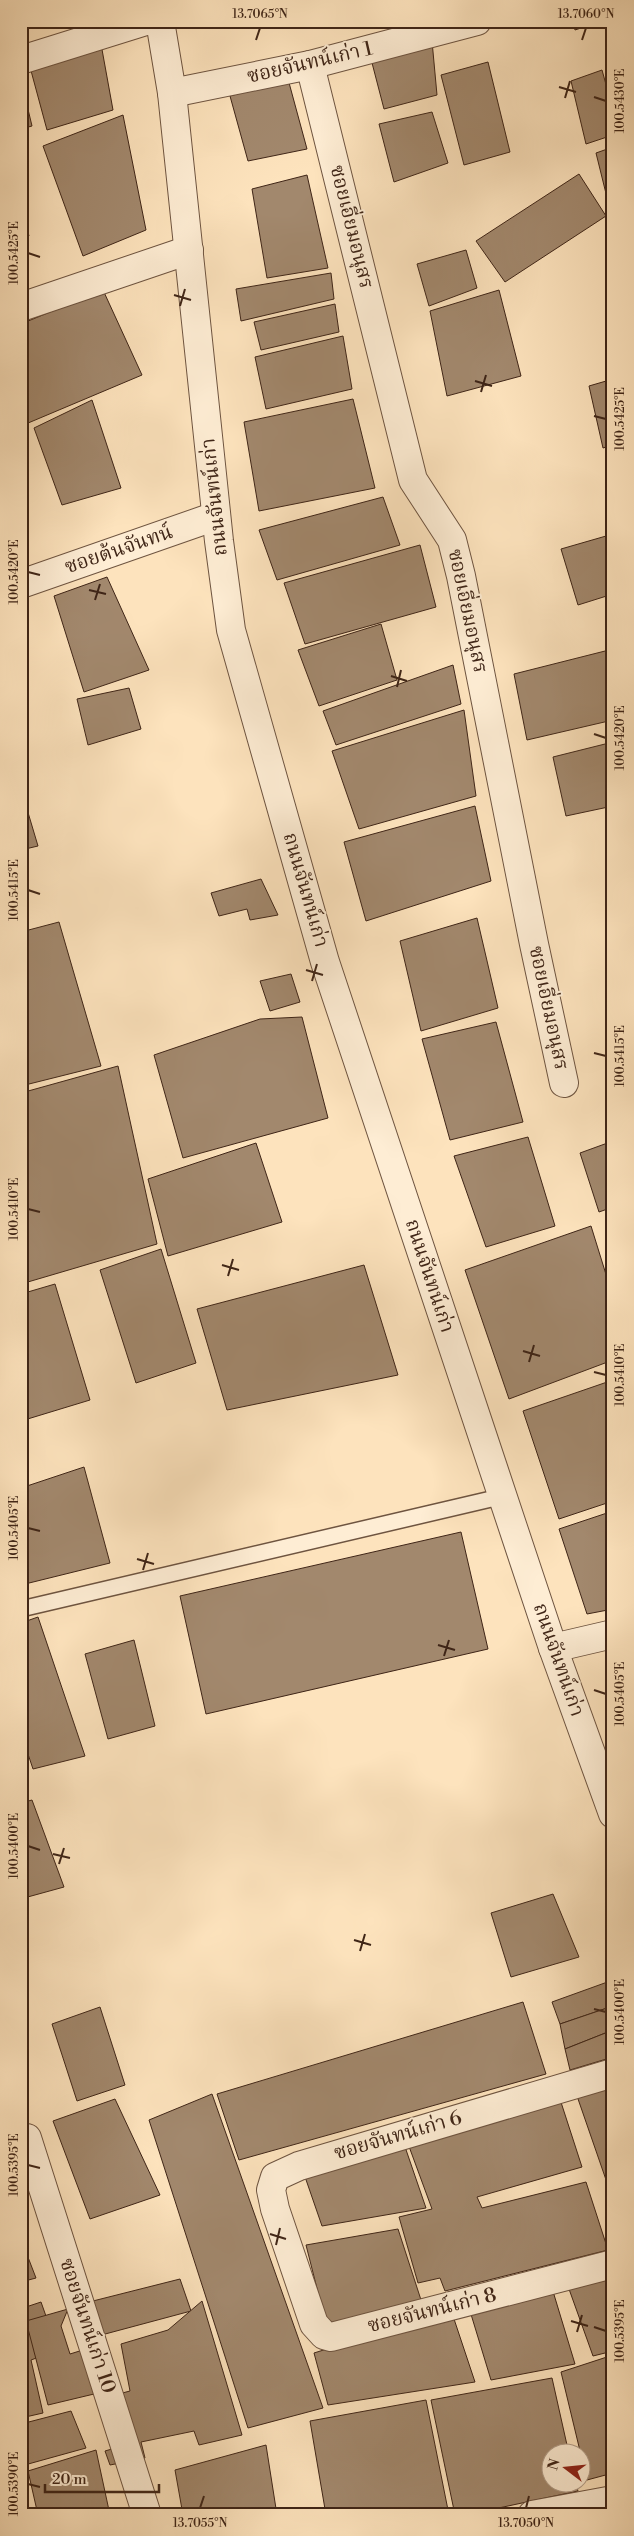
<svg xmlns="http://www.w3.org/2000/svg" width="634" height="2536" viewBox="0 0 634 2536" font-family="'Libre Bodoni','Noto Serif Thai',serif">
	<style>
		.building { fill: #a2886d; stroke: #3f2517 }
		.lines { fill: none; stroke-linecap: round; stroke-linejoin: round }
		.service-casing { stroke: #6e5440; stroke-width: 18 }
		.minor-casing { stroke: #6e5440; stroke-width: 30 }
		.tertiary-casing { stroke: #6e5440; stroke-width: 30 }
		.service { stroke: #feedd4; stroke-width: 15 }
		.minor { stroke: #feedd4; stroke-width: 28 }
		.tertiary { stroke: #feedd4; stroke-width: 28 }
		.ticks { fill: none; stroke: #3f2517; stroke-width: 2 }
		.labels { text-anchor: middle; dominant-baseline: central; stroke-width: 4; stroke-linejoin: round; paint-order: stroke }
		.street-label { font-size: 20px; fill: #3f2517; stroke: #feedd4 }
		.neatline { fill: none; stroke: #3f2517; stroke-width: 2 }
		.ticks-label { font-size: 12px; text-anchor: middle; fill: #3f2517 }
	</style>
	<rect width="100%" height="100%" fill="#fde3bd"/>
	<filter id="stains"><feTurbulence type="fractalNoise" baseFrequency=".004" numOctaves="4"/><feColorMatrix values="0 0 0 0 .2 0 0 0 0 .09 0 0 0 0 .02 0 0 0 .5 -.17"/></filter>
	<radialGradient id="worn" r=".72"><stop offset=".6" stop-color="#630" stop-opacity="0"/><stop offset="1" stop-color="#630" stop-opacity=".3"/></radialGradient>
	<g class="building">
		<polygon points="21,21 48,21 21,29"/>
		<polygon points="573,21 602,21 575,30"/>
		<polygon points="432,41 437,95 384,109 371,59"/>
		<polygon points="101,44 113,110 47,130 30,67"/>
		<polygon points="488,62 510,152 464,165 441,75"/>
		<polygon points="602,70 613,110 613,135 586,144 571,81"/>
		<polygon points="288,79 307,149 248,161 230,96"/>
		<polygon points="21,80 32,126 21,129"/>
		<polygon points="432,112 448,163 394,182 379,124"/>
		<polygon points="123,115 146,230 83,256 43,146"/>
		<polygon points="613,147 613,222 596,153"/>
		<polygon points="579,174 606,216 505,282 476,241"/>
		<polygon points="307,175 328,268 267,278 252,189"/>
		<polygon points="21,207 29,236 21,239"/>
		<polygon points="466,250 477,288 429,306 417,264"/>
		<polygon points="331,273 334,299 241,321 236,289"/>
		<polygon points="103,290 142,375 21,426 21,324"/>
		<polygon points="499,290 521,376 447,396 430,311"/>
		<polygon points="335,304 339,332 261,350 254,322"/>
		<polygon points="343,336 352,389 266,409 255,357"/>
		<polygon points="613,379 613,445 603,448 589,386"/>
		<polygon points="353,399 375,488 259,511 244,422"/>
		<polygon points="92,400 121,488 62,505 34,428"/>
		<polygon points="383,497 400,545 277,580 259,530"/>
		<polygon points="613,534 613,594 578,605 561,549"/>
		<polygon points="420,545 436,607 305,644 284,583"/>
		<polygon points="107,577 149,670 84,692 54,596"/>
		<polygon points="381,624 397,680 319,706 298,650"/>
		<polygon points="613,649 613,720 527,740 514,674"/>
		<polygon points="453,665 461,704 336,745 323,711"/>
		<polygon points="129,688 141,729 88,745 77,699"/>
		<polygon points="464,710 476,796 359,829 332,751"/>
		<polygon points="613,742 613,806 566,816 553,757"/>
		<polygon points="21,789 38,846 21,850"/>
		<polygon points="475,806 491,881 366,921 344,842"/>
		<polygon points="261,879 278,915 250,920 247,909 219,916 211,893"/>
		<polygon points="477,918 498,1008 421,1031 400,941"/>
		<polygon points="59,922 101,1066 21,1086 21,932"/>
		<polygon points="291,974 300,1002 270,1011 260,981"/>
		<polygon points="302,1017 328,1118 183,1158 154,1055 260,1019"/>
		<polygon points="496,1022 523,1122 450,1140 422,1039"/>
		<polygon points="118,1066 157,1244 21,1284 21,1093"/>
		<polygon points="528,1137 555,1226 486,1247 454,1156"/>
		<polygon points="613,1141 613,1207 599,1212 580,1153"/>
		<polygon points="256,1143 282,1222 168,1256 148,1179"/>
		<polygon points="591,1226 613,1297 613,1360 509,1399 465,1270"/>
		<polygon points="613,1226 613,1241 608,1227"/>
		<polygon points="161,1249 196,1363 136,1383 100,1270"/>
		<polygon points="364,1265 398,1375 227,1410 197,1309"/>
		<polygon points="55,1284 90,1400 21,1421 21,1294"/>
		<polygon points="613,1380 613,1501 559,1519 523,1411"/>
		<polygon points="84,1467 110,1563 21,1585 21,1488"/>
		<polygon points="613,1511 613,1609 587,1614 559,1529"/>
		<polygon points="461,1532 488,1649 206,1714 180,1596"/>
		<polygon points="38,1617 85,1756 33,1769 21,1733 21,1623"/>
		<polygon points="134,1640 155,1726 108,1739 85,1654"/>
		<polygon points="32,1800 64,1887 24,1898 21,1891 21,1803"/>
		<polygon points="553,1894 579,1957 511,1977 491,1913"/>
		<polygon points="613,1980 613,2006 560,2024 552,2002"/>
		<polygon points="523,2002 546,2074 239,2160 217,2094"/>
		<polygon points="613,2006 613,2030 565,2049 560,2024"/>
		<polygon points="100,2007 125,2085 77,2101 52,2024"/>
		<polygon points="613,2030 613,2057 570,2070 565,2049"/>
		<polygon points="613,2084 613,2200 577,2096"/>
		<polygon points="558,2093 582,2167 477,2197 482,2208 586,2182 608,2250 445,2291 440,2278 418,2283 399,2217 432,2209 407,2141"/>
		<polygon points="212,2094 323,2408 248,2428 149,2120"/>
		<polygon points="115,2099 160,2195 90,2219 53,2121"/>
		<polygon points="403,2141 426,2208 322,2226 303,2171"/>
		<polygon points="398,2229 422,2303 326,2324 306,2245"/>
		<polygon points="21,2239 36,2278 21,2282"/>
		<polygon points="613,2278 613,2351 593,2356 569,2289"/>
		<polygon points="180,2279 191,2311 94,2337 85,2303"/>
		<polygon points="552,2288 575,2364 491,2380 470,2311"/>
		<polygon points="21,2293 26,2307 41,2302 58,2350 31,2360 43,2413 21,2418"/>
		<polygon points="202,2301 242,2435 199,2445 194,2431 141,2442 145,2458 110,2465 105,2451 122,2446 107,2397 130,2391 121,2344 168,2330"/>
		<polygon points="68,2309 61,2326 70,2354 102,2344 115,2389 48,2405 26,2321"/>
		<polygon points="451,2310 475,2382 328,2405 314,2353"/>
		<polygon points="613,2355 613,2473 587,2480 561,2372"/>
		<polygon points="552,2378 569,2454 552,2454 552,2484 576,2484 578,2491 466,2515 455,2515 431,2400"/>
		<polygon points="426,2400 449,2515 326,2515 310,2421"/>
		<polygon points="71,2411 86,2448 21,2466 21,2424"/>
		<polygon points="266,2445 277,2515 183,2515 175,2470"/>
		<polygon points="96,2450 110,2515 38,2515 28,2471"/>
	</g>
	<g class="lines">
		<g class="service-casing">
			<polyline id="service" points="21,1609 504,1496"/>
		</g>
		<g class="minor-casing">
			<g id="minor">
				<polyline points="21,60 146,21"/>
				<polyline points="310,65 413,480 452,540 461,576 534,944 564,1083"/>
				<polyline points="172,93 310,65 477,21"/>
				<polyline points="21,307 189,250"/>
				<polyline points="21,584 216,516"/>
				<polyline points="553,1648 613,1634"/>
				<polyline points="613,2073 299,2166 275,2177 271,2190 275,2209 314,2324 324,2335 331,2337 613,2264"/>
				<polyline points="27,2138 147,2515"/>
				<polyline points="532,2515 613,2500"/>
			</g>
		</g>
		<g class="tertiary-casing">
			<polyline id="tertiary" points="160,21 172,93 219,541 231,630 325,962 553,1648 613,1814"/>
		</g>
		<use href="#service" class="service"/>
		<use href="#minor" class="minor"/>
		<use href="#tertiary" class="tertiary"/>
	</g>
	<path class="ticks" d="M256,40l4,-12M582,40l4,-12M559,87l17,5M594,97l12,4M565,98l5,-17M28,253l12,4M174,295l17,5M180,306l5,-17M475,381l17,5M481,392l5,-17M594,416l12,3M28,572l12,3M89,590l17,4M95,600l5,-16M391,676l16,5M397,687l4,-17M594,734l12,4M28,890l12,4M306,970l17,5M312,981l5,-17M594,1053l12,3M28,1209l12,3M222,1265l17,5M228,1276l5,-17M523,1351l17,5M529,1362l5,-17M594,1372l12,3M28,1528l12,3M137,1559l17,5M143,1570l5,-17M438,1645l17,5M444,1656l5,-16M594,1690l12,4M28,1846l12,4M53,1854l17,4M59,1864l5,-16M354,1940l17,5M360,1951l5,-17M594,2009l12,3M28,2165l12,3M270,2234l16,5M276,2245l4,-17M571,2321l17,5M594,2327l12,4M577,2332l5,-17M28,2484l12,3M200,2508l4,-12M526,2508l3,-12"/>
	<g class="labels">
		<g class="street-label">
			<text transform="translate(310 63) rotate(-13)">ซอยจันทน์เก่า 1</text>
			<text transform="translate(351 227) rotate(76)">ซอยเอี่ยมอนุสร</text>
			<text transform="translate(215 497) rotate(-96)">ถนนจันทน์เก่า</text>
			<text transform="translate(119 550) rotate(-19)">ซอยต้นจันทน์</text>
			<text transform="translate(467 611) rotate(78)">ซอยเอี่ยมอนุสร</text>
			<text transform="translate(305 890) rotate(74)">ถนนจันทน์เก่า</text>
			<text transform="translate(548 1008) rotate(78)">ซอยเอี่ยมอนุสร</text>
			<text transform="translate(429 1276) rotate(72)">ถนนจันทน์เก่า</text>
			<text transform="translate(558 1660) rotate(71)">ถนนจันทน์เก่า</text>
			<text transform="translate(398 2136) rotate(-16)">ซอยจันทน์เก่า 6</text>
			<text transform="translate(432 2311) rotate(-14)">ซอยจันทน์เก่า 8</text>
			<text transform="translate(87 2326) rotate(72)">ซอยจันทน์เก่า 10</text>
		</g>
	</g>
	<rect width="634" height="2536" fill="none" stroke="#fde3bd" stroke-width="55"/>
	<g transform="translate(566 2468) rotate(286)"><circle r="24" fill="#feedd4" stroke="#b29d88"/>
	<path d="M0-4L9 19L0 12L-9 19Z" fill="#8f2418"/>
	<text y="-8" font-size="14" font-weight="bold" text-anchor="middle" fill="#3f2517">N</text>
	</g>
	<path d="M45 2484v8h114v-8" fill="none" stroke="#3f2517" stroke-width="2.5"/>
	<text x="52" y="2484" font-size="15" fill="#3f2517" stroke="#feedd4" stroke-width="4" paint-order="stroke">20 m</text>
	<rect x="28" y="28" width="578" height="2480" class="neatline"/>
	<g class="ticks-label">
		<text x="260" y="18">13.7065°N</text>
		<text x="586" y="18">13.7060°N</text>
		<text transform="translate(620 101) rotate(-90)" y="4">100.5430°E</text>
		<text transform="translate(14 253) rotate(-90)" y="4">100.5425°E</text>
		<text transform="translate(620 419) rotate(-90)" y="4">100.5425°E</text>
		<text transform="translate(14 572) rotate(-90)" y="4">100.5420°E</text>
		<text transform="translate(620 738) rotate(-90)" y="4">100.5420°E</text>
		<text transform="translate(14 890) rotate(-90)" y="4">100.5415°E</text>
		<text transform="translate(620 1056) rotate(-90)" y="4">100.5415°E</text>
		<text transform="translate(14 1209) rotate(-90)" y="4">100.5410°E</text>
		<text transform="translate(620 1375) rotate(-90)" y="4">100.5410°E</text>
		<text transform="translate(14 1528) rotate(-90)" y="4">100.5405°E</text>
		<text transform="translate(620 1694) rotate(-90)" y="4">100.5405°E</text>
		<text transform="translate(14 1846) rotate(-90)" y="4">100.5400°E</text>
		<text transform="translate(620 2012) rotate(-90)" y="4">100.5400°E</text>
		<text transform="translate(14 2165) rotate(-90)" y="4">100.5395°E</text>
		<text transform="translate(620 2331) rotate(-90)" y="4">100.5395°E</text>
		<text transform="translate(14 2484) rotate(-90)" y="4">100.5390°E</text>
		<text x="200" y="2527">13.7055°N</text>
		<text x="526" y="2527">13.7050°N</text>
	</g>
	<rect width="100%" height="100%" filter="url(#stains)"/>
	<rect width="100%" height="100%" fill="url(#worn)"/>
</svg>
